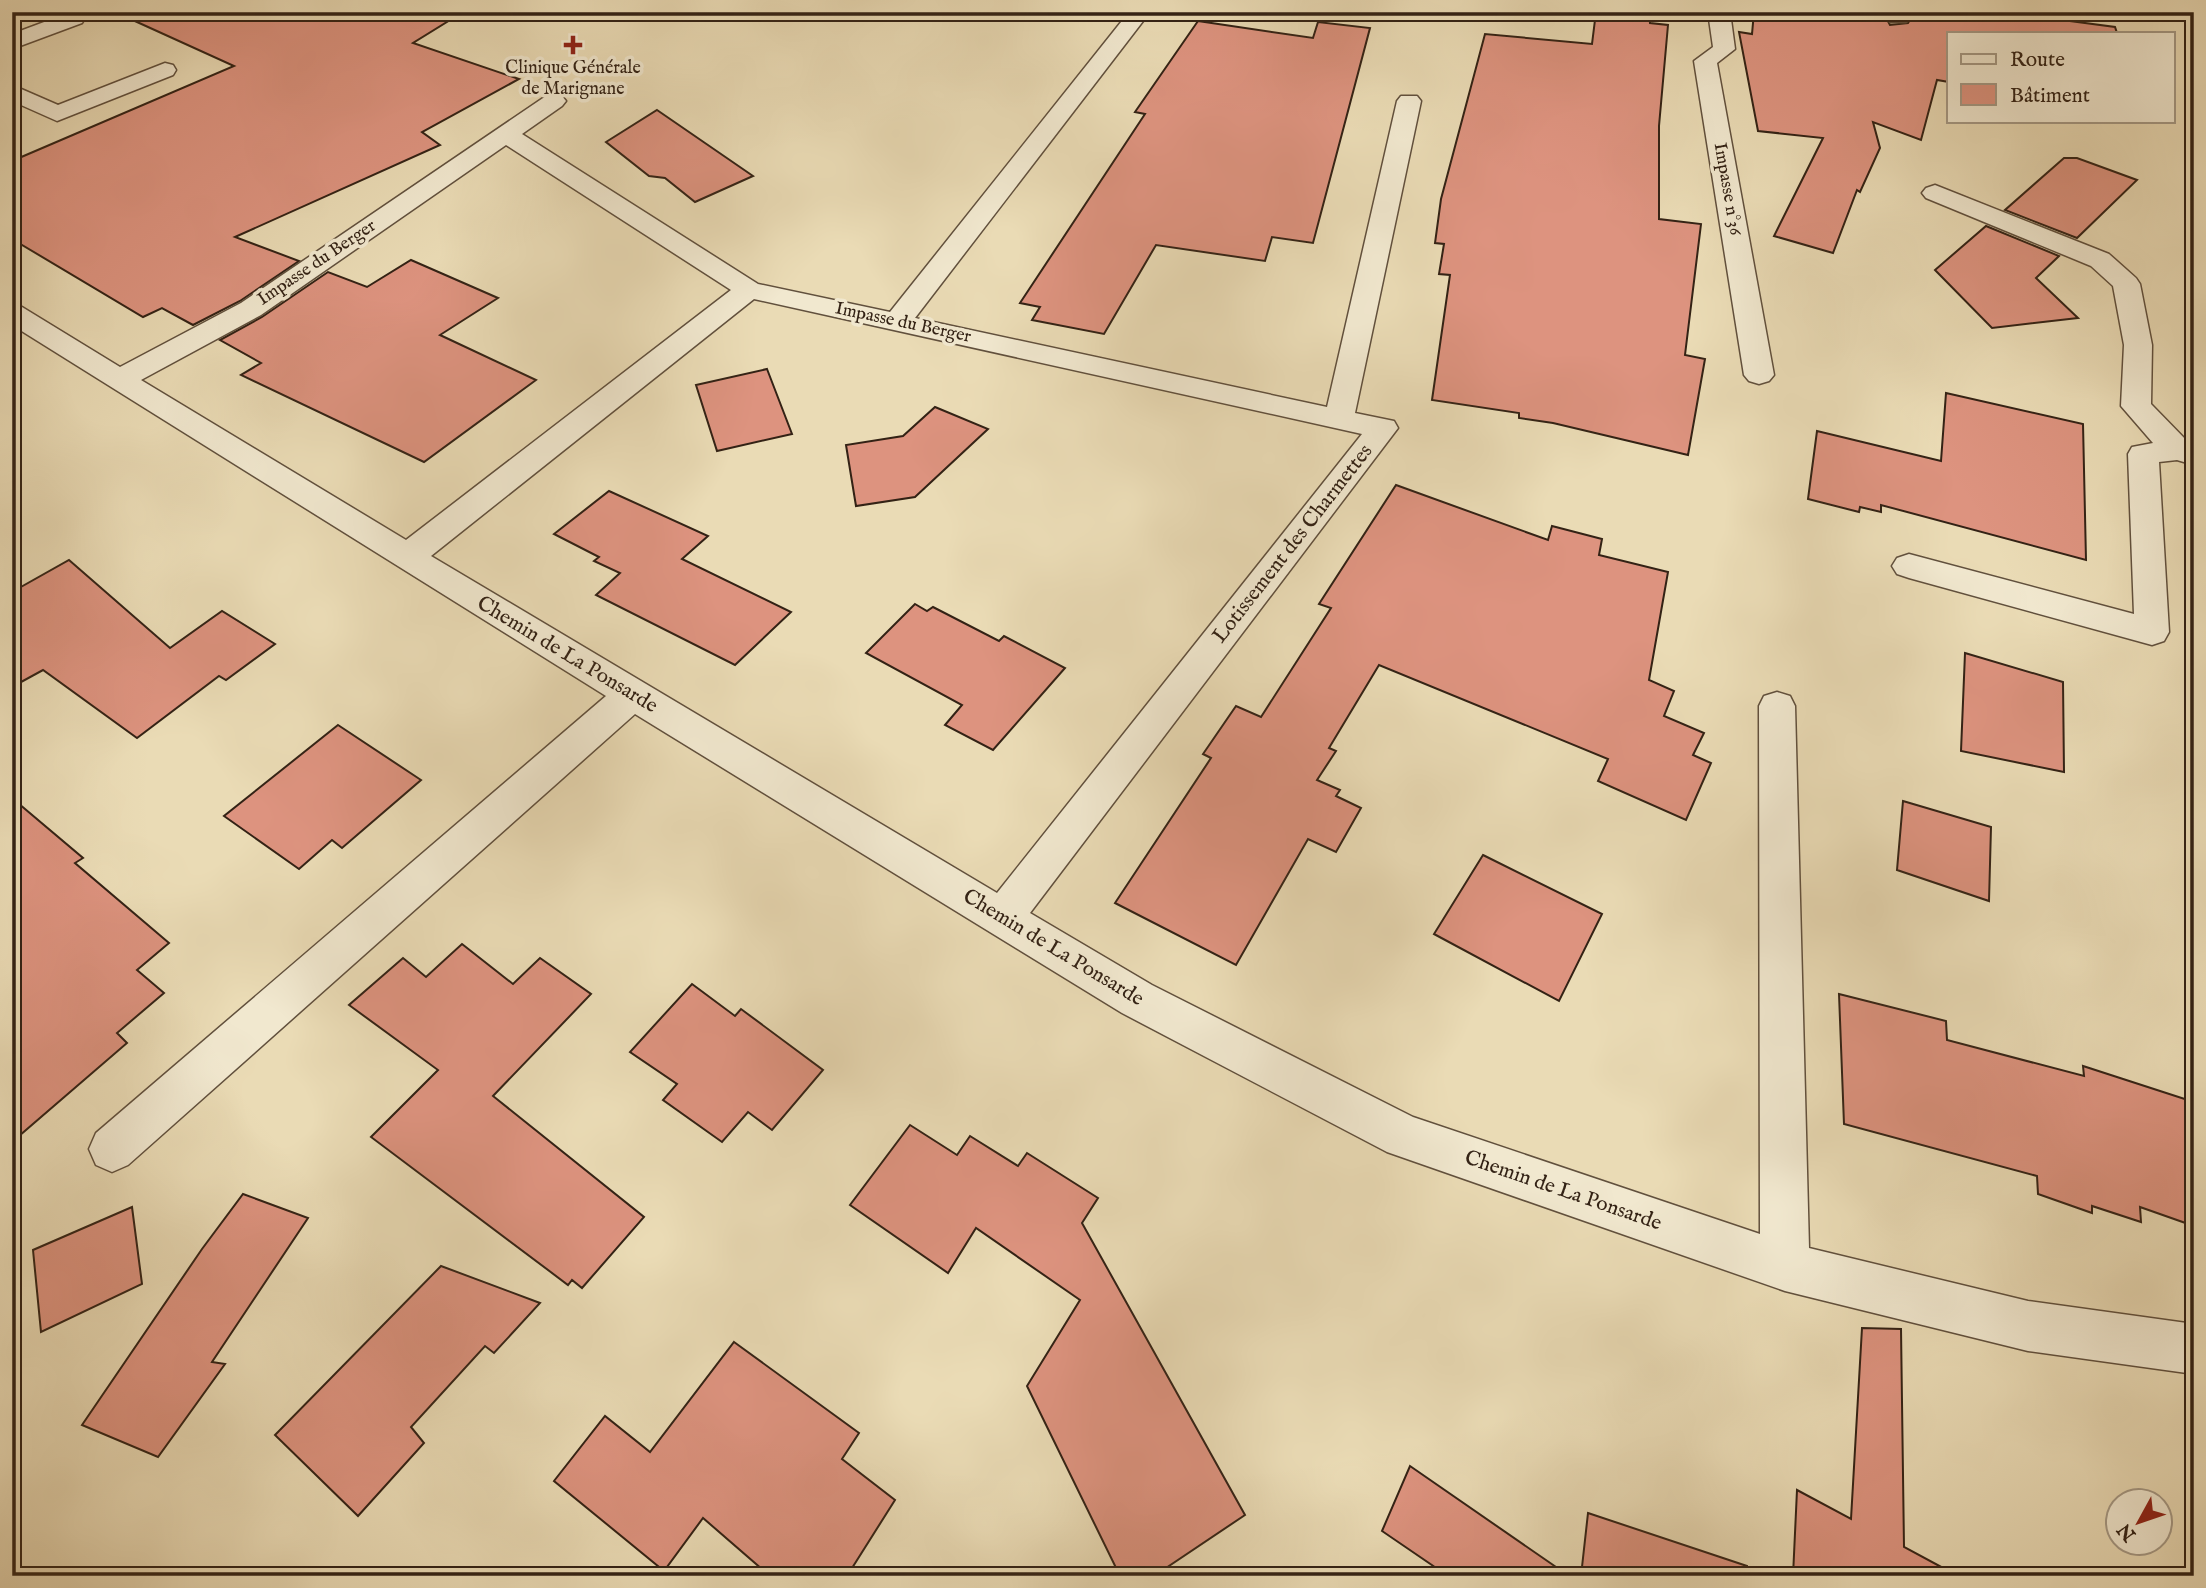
<svg xmlns="http://www.w3.org/2000/svg" width="2206" height="1588" viewBox="0 0 2206 1588" font-family="'IM FELL English',serif">
	<style>
		.building { fill: #dd937f; stroke: #332215; stroke-width: 2 }
		.lines { fill: none; stroke-linecap: round; stroke-linejoin: round }
		.minor-casing { stroke: #61503d; stroke-width: 3 }
		.minor { fill: #f1e8cf; fill-rule: evenodd }
		.poi-dot { fill: #8f2418; stroke: #f1e8cf; stroke-width: 2.5 }
		.labels { text-anchor: middle; dominant-baseline: central; stroke-width: 7; stroke-linejoin: round; paint-order: stroke }
		.far-poi-label { font-size: 18px; fill: #332215; stroke: #f1e8cf }
		.far-street-label { font-size: 18px; fill: #332215; stroke: #f1e8cf }
		.street-label { font-size: 21px; fill: #332215; stroke: #f1e8cf }
	</style>
	<rect width="100%" height="100%" fill="#eadbb5"/>
	<filter id="stains"><feTurbulence type="fractalNoise" baseFrequency=".00286" numOctaves="4"/><feColorMatrix values="0 0 0 0 .2 0 0 0 0 .09 0 0 0 0 .02 0 0 0 .5 -.17"/></filter>
	<radialGradient id="worn" r=".72"><stop offset=".6" stop-color="#630" stop-opacity="0"/><stop offset="1" stop-color="#630" stop-opacity=".3"/></radialGradient>
	<g class="building">
		<polygon points="115,12 463,12 413,43 519,79 422,132 440,145 235,237 299,261 240,301 193,325 162,308 143,317 12,239 12,161 234,66"/>
		<polygon points="1596,12 1649,12 1650,23 1668,25 1659,126 1659,219 1701,224 1685,355 1705,359 1688,455 1553,423 1519,418 1519,413 1432,400 1450,275 1439,274 1444,244 1435,243 1441,199 1485,34 1592,44"/>
		<polygon points="1754,12 1883,12 1890,25 1908,23 1911,18 1910,12 2003,12 2115,27 2117,33 1949,33 1949,82 1937,80 1921,140 1873,122 1880,148 1860,192 1857,190 1833,253 1774,236 1823,138 1758,131 1739,32 1752,34"/>
		<polygon points="1198,21 1313,38 1318,22 1370,28 1313,243 1272,237 1265,261 1156,245 1104,334 1032,320 1040,307 1020,303 1145,114 1135,112"/>
		<polygon points="657,110 753,176 695,202 665,178 649,176 606,142"/>
		<polygon points="2064,158 2077,158 2137,180 2077,238 2005,210"/>
		<polygon points="1986,226 2059,256 2036,278 2078,318 1992,328 1935,270"/>
		<polygon points="411,260 498,298 440,335 536,380 424,462 241,375 261,363 220,340 262,317 328,272 367,287"/>
		<polygon points="767,369 792,434 717,451 696,385"/>
		<polygon points="1946,393 2083,424 2086,560 1881,505 1881,512 1860,507 1859,512 1808,499 1817,431 1941,461"/>
		<polygon points="935,407 988,429 915,497 856,506 846,445 903,436"/>
		<polygon points="1396,485 1548,540 1552,526 1602,539 1599,555 1668,572 1649,680 1674,691 1664,716 1704,733 1693,755 1711,763 1686,820 1598,781 1608,759 1379,665 1329,748 1336,751 1317,780 1340,790 1336,796 1361,808 1336,852 1308,839 1236,965 1115,903 1211,758 1203,754 1236,706 1261,717 1331,608 1319,604"/>
		<polygon points="609,491 708,536 682,559 791,612 735,665 596,595 620,573 594,561 599,557 554,534"/>
		<polygon points="69,560 170,648 222,611 275,644 226,680 219,676 137,738 43,670 12,687 12,592"/>
		<polygon points="915,604 927,611 933,607 999,641 1004,636 1065,668 993,750 945,725 962,705 866,653"/>
		<polygon points="1965,653 2063,682 2064,772 1961,751"/>
		<polygon points="338,725 421,780 342,848 332,840 299,869 224,816"/>
		<polygon points="12,798 83,858 75,863 169,943 137,970 164,993 117,1033 127,1043 12,1142"/>
		<polygon points="1903,801 1991,827 1989,901 1897,870"/>
		<polygon points="1483,855 1602,914 1559,1001 1434,934"/>
		<polygon points="462,944 513,984 540,958 591,994 493,1096 644,1217 582,1288 572,1280 568,1285 371,1137 438,1070 349,1005 403,958 426,977"/>
		<polygon points="692,984 735,1016 741,1009 823,1070 772,1130 748,1112 722,1142 663,1100 677,1084 630,1052"/>
		<polygon points="1839,994 1946,1021 1947,1040 2084,1076 2083,1066 2194,1102 2194,1226 2140,1207 2141,1222 2092,1206 2092,1213 2038,1194 2037,1176 1844,1124"/>
		<polygon points="910,1125 957,1155 970,1136 1018,1166 1027,1153 1098,1198 1082,1223 1245,1515 1154,1576 1120,1576 1027,1386 1080,1300 976,1228 948,1273 850,1205"/>
		<polygon points="243,1194 308,1218 212,1362 225,1364 158,1457 82,1425 202,1249"/>
		<polygon points="132,1207 142,1284 41,1332 33,1250"/>
		<polygon points="441,1266 540,1303 494,1353 485,1346 411,1427 424,1443 358,1516 275,1435"/>
		<polygon points="1862,1328 1901,1329 1904,1547 1958,1576 1793,1576 1797,1490 1851,1519"/>
		<polygon points="734,1342 859,1433 842,1459 895,1500 847,1576 770,1576 703,1518 664,1571 554,1481 605,1416 650,1452"/>
		<polygon points="1410,1466 1569,1576 1448,1576 1382,1531"/>
		<polygon points="1588,1513 1747,1566 1746,1576 1581,1576"/>
	</g>
	<g class="lines">
		<g class="minor-casing">
			<g id="minor">
				<polygon points="71,12 82,13 85,18 82,23 12,49 12,34"/>
				<path d="M1129,12h21l-235,306 412,89 70,-306 4,-5h16l4,5 -66,312 39,8 4,7 -368,485 122,72 261,132 347,117 -1,-528 5,-10 13,-4 13,4 5,10 14,542 219,53 166,23v50l-166,-23 -243,-60 -398,-139 -265,-139 -487,-299 -507,451 -16,7 -16,-7 -7,-16 7,-16 510,-437 -594,-371v-20l10,2 98,60 121,-64 305,-207h16l4,5 -4,5 -40,28 236,150 132,28zM506,145l225,145 -325,250 -265,-160 120,-65zM754,299l608,135 -365,459 -566,-337z"/>
				<polygon points="1708,12 1730,12 1735,49 1717,63 1774,375 1769,381 1759,384 1749,381 1744,375 1694,61 1713,47"/>
				<polygon points="1885,12 1907,12 1909,17 1906,22 1890,22"/>
				<polygon points="2181,12 2194,12 2194,23 2186,22"/>
				<polygon points="165,63 173,65 176,70 173,75 57,121 12,101 12,85 58,105"/>
				<polygon points="1935,185 2109,254 2136,278 2140,284 2152,345 2151,404 2189,443 2194,444 2194,465 2177,460 2159,462 2169,632 2164,641 2152,645 1909,578 1897,574 1892,566 1897,558 1909,554 2134,614 2128,454 2132,447 2153,443 2121,406 2124,345 2113,286 2091,266 1926,198 1922,193 1926,188"/>
			</g>
		</g>
		<use href="#minor" class="minor"/>
	</g>
	<path class="poi-dot" d="M569.5 34.5h7v7h7v7h-7v7h-7v-7h-7v-7h7z"/>
	<g class="labels">
		<g class="far-poi-label">
			<text x="573" y="68">Clinique Générale<tspan x="573" dy="21">de Marignane</tspan></text>
		</g>
		<g class="far-street-label">
			<text transform="translate(1727 189) rotate(80)">Impasse n°36</text>
			<text transform="translate(317 263) rotate(-34)">Impasse du Berger</text>
			<text transform="translate(903 323) rotate(12)">Impasse du Berger</text>
		</g>
		<g class="street-label">
			<text transform="translate(1293 544) rotate(-52)">Lotissement des Charmettes</text>
			<text transform="translate(567 655) rotate(31)">Chemin de La Ponsarde</text>
			<text transform="translate(1053 948) rotate(31)">Chemin de La Ponsarde</text>
			<text transform="translate(1563 1191) rotate(19)">Chemin de La Ponsarde</text>
		</g>
	</g>
	<rect width="2206" height="1588" fill="none" stroke="#eadbb5" stroke-width="42"/>
	<rect x="14" y="14" width="2178" height="1560" fill="none" stroke="#332215" stroke-width="3.5"/>
	<rect x="21" y="21" width="2164" height="1546" fill="none" stroke="#332215" stroke-width="2"/>
	<rect x="1947" y="32" width="228" height="91" fill="#f1e8cf" stroke="#a59985" stroke-width="2"/>
	<rect x="1961" y="54" width="35" height="10" fill="#f1e8cf" stroke="#a59985" stroke-width="2"/>
	<text x="2010" y="66" font-size="21" fill="#332215">Route</text>
	<rect x="1961" y="84" width="35" height="21" fill="#dd937f" stroke="#a59985" stroke-width="2"/>
	<text x="2010" y="102" font-size="21" fill="#332215">Bâtiment</text>
	<g transform="translate(2139 1522) rotate(230)"><circle r="33" fill="#f1e8cf" stroke="#a59985" stroke-width="2"/>
	<path d="M0-5L12 26L0 18L-12 26Z" fill="#8f2418"/>
	<text y="-10" font-size="19" font-weight="bold" text-anchor="middle" fill="#332215">N</text>
	</g>
	<rect width="100%" height="100%" filter="url(#stains)"/>
	<rect width="100%" height="100%" fill="url(#worn)"/>
</svg>
